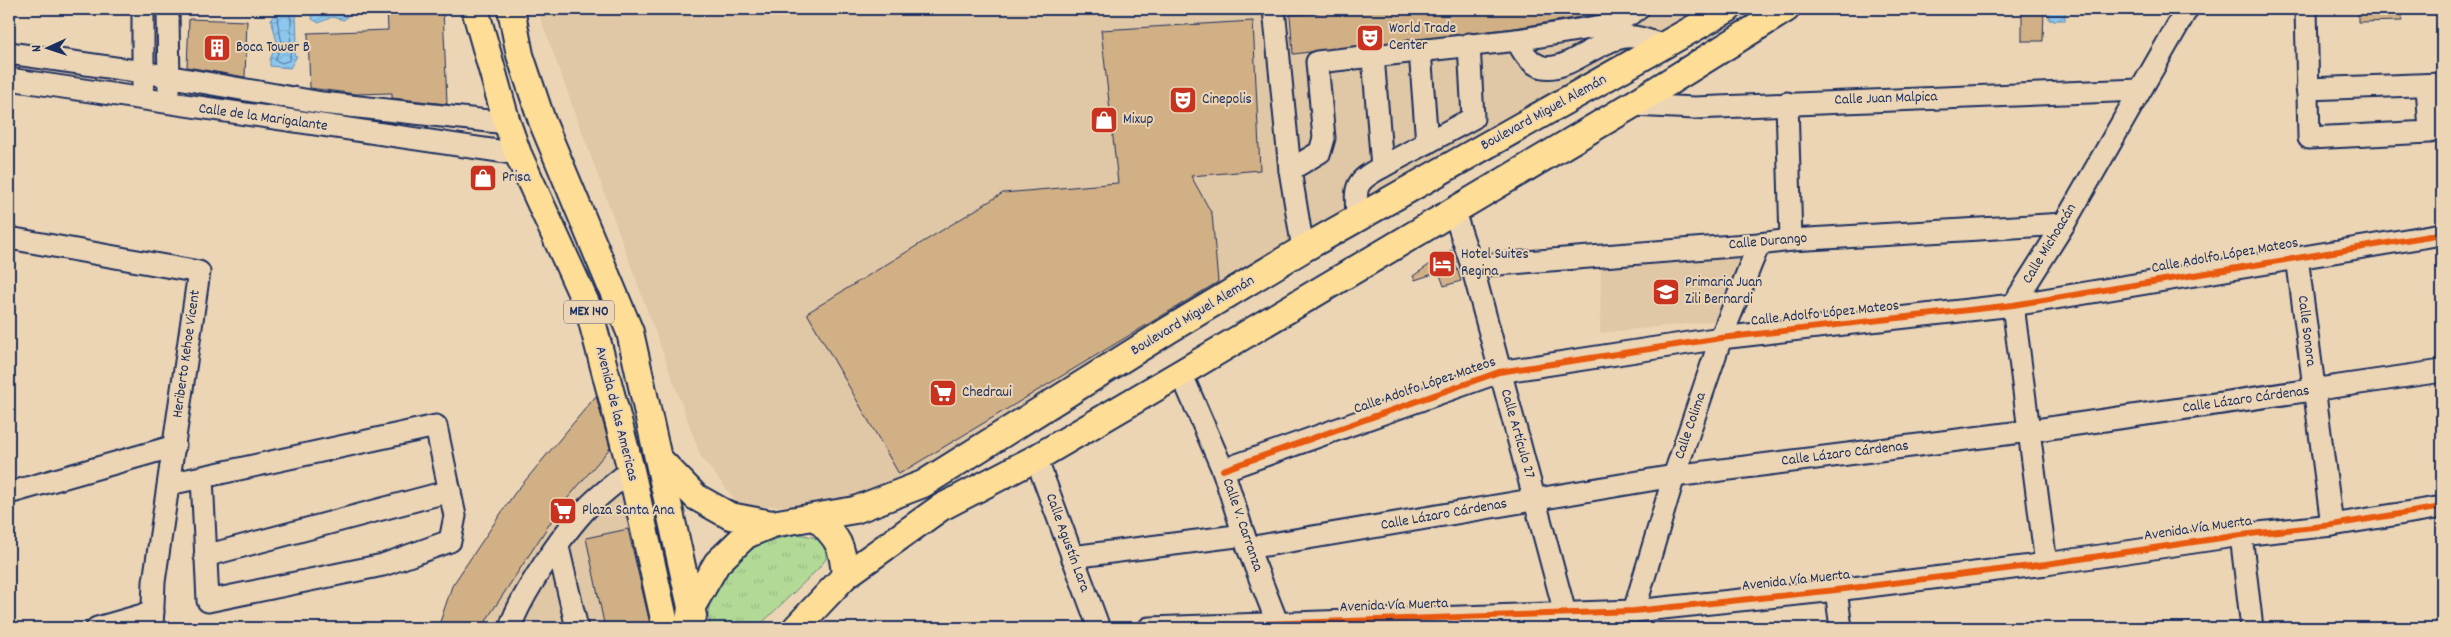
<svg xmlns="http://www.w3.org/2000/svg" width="2451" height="637" viewBox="0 0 2451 637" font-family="Dekko,sans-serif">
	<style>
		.built { fill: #e0c7a6 }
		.grass { fill: url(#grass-tufts); stroke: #66847a }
		.water { fill: url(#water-waves); stroke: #5f8ab4 }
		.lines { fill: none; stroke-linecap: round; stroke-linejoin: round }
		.shore { stroke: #496c97; stroke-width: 1 }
		.building { fill: #d2b085; stroke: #1b2f5e }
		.minor-casing { stroke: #1b2f5e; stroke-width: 25 }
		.major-casing { stroke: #1b2f5e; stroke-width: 30 }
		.minor { stroke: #ecd5b5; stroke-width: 21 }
		.major { stroke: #fedd96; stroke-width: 26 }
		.cycleway-casing { stroke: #ecd5b5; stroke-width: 9 }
		.cycleway { stroke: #e8590c; stroke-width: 6 }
		.labels { text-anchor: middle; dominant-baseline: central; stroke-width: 4; stroke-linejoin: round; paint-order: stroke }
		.shield { fill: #ecd5b5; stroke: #5a6178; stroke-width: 1 }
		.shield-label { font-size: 14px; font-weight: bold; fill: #1b2f5e }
		.poi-label { font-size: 15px; fill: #1b2f5e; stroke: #ecd5b5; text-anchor: start }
		.street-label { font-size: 15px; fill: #1b2f5e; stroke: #ecd5b5 }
	</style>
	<defs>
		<pattern id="grass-tufts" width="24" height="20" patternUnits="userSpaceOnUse" patternTransform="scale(1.25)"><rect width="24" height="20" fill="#b2da96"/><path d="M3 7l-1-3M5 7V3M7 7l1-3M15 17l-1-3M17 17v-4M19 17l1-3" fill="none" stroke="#98bb84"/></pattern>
		<pattern id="water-waves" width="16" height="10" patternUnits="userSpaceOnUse" patternTransform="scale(1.25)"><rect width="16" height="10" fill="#8dc7ed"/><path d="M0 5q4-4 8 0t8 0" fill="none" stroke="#79abce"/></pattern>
	</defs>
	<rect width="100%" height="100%" fill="#ecd5b5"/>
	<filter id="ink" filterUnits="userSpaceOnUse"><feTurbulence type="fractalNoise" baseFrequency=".02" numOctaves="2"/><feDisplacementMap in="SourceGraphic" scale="10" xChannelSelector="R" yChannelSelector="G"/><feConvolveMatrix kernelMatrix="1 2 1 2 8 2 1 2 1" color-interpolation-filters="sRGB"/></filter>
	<g filter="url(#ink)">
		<g class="built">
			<polygon points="537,9 1695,9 913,478 807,506 740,506 701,457"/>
			<polygon points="1743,255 1722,320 1600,333 1601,265"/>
			<polygon points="598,393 651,628 438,628 452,586 514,494"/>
		</g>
		<path class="grass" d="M798,534l15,3 13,9v13l-9,11 -52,50 -6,8h-48c-1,-4 -3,-10 -3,-15 2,-27 32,-61 56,-70 11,-4 23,-7 34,-9z"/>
		<g class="water">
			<polygon points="280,9 291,10 296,15 297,44 294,55 297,56 290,68 270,66 270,60 277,42 271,19"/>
			<polygon points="313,9 344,9 347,17 344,20 332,17 319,23 312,19"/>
			<polygon points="2049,9 2073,9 2072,12 2065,12 2065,20 2049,20"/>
		</g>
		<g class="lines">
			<polyline class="shore" points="281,9 277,20 282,43 275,60 282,63 290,60 291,27 291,18 286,9"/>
		</g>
		<g class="building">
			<polygon points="387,9 443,9 447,104 392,98 392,93 356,94 310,88 308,33 388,30"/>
			<polygon points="1318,9 1615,9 1610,12 1515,28 1293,54 1290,15 1318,13"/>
			<polygon points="2022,9 2044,9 2043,41 2022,41"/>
			<polygon points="2358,9 2402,9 2402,21 2358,22"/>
			<polygon points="189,19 247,21 245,77 187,67"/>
			<polygon points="1253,21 1260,170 1191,176 1212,214 1218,282 899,474 807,313 1003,193 1118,183 1101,30"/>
			<polygon points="1451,250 1461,281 1444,286 1439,272 1415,280 1413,276"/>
			<polygon points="596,396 610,448 562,505 487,619 485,628 438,628 452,586 514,494"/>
			<polygon points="628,529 651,628 605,628 586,538"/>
		</g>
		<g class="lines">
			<g class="minor-casing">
				<g id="minor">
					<polyline points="168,9 169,91"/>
					<polyline points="1274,9 1290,170 1303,249"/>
					<polyline points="2306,9 2309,138 2430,132 2427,85"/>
					<path d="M1517,40c26,59 66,6 103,-2 15,-4 30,3 44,8"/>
					<polyline points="1420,51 1427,143"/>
					<polyline points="9,53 143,72 322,103 507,123"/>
					<polyline points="9,79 518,154"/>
					<polyline points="143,86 143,9"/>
					<polyline points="2307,89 2442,84"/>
					<polyline points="1787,103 1791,240"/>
					<polyline points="1632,105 1695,108 2140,90"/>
					<polyline points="1382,167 1473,118 1469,44"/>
					<polyline points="1290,170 1320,152 1324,138 1317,62 1373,56"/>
					<polyline points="1454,212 1472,266 1569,628"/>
					<path d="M1357,219c-1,-32 -5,-36 25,-52l-9,-111 144,-16 97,-16 24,-15"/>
					<polyline points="9,238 199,272 154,582 152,628"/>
					<polyline points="2297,257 2332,525"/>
					<polyline points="1472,266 1759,244 1791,240 2064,224"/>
					<polyline points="1181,373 1223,470 1248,548 1277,622"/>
					<polyline points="1036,458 1099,628"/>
					<polyline points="1223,470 1499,372 1721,338 2013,305 2442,234"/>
					<polyline points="169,484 202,477 436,426 455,516 450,541 383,565 208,601 202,477"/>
					<polyline points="9,493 175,446"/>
					<polyline points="2241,535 2252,628"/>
					<polyline points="558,547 577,628"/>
					<polyline points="1248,548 1674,476 2029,431 2442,371"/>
					<polyline points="205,556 450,491"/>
					<polyline points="1072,557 1244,535"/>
					<polyline points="2046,564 2013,305 2064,224 2187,9"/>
					<polyline points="1836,590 1841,628"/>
					<polyline points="1634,611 1674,476 1721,338 1759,244"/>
					<polyline points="97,628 153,612"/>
					<path d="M510,628c10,-32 53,-95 77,-120 13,-14 30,-26 44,-38"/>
					<polyline points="1149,628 1634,611 1836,590 2046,564 2241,535 2332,525 2442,507"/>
				</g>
			</g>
			<g class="major-casing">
				<g id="major">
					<polyline points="475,9 507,123 518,154 589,310 631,470 666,628"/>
					<polyline points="511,9 520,55 542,121 630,332 693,616"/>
					<polyline points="659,459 696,497 730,516 772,524"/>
					<path d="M816,517c22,21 27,29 29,59"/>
					<polyline points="688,628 691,608 717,563 746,535 772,524 855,510 923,484 1167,331 1303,249 1728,9"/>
					<polyline points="796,628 845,576 940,508 1036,458 1181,373 1632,105 1786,9"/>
				</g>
			</g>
			<use href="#minor" class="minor"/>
			<use href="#major" class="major"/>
			<g class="cycleway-casing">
				<g id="cycleway">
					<polyline points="1223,470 1499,372 1721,338 2013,305 2442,234"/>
					<polyline points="1149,628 1634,611 1836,590 2046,564 2241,535 2332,525 2442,507"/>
				</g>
			</g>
			<use href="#cycleway" class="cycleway"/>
		</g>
	</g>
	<defs>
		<g id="theatre-square" transform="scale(1.4375)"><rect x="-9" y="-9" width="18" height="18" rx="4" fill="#c8321e" stroke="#ecd5b5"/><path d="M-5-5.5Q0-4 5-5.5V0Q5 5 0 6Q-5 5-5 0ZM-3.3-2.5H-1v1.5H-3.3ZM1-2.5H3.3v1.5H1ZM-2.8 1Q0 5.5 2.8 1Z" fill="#fff"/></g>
		<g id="building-square" transform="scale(1.4375)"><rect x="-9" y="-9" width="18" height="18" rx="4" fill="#c8321e" stroke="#ecd5b5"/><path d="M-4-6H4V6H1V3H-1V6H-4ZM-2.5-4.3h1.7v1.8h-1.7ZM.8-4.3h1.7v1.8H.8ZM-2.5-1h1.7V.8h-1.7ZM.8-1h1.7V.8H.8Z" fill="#fff"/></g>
		<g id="shop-square" transform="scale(1.4375)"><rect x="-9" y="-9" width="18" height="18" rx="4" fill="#c8321e" stroke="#ecd5b5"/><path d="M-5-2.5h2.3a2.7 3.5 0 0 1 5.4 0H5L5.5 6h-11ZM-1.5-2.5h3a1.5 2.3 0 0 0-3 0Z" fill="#fff"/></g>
		<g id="hotel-square" transform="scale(1.4375)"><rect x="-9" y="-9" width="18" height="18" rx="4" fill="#c8321e" stroke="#ecd5b5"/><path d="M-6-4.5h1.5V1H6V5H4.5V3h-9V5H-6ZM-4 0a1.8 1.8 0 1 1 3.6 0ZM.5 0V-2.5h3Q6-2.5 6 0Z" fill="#fff"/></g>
		<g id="school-square" transform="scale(1.4375)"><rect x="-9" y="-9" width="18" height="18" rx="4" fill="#c8321e" stroke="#ecd5b5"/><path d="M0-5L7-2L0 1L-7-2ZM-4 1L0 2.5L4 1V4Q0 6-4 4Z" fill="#fff"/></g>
		<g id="supermarket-square" transform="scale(1.4375)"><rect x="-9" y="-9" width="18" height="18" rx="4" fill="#c8321e" stroke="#ecd5b5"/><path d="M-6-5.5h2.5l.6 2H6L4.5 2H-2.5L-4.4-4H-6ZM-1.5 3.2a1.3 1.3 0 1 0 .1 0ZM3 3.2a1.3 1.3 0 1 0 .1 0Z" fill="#fff"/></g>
	</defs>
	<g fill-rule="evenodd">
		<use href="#theatre-square" x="1370" y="38"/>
		<use href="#building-square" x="217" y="48"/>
		<use href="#theatre-square" x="1183" y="100"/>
		<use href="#shop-square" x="1104" y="120"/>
		<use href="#shop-square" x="483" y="178"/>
		<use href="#hotel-square" x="1442" y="264"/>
		<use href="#school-square" x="1666" y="292"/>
		<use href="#supermarket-square" x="943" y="393"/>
		<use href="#supermarket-square" x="563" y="511"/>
	</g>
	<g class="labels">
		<rect class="shield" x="564" y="300.5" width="50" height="23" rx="4"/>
		<g class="shield-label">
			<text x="589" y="312">MEX 140</text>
		</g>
		<g class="poi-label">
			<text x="1389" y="29">World Trade<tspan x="1389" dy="17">Center</tspan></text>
			<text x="236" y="48">Boca Tower B</text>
			<text x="1202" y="100">Cinepolis</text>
			<text x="1123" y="120">Mixup</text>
			<text x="502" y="178">Prisa</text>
			<text x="1461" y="255">Hotel Suites<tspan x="1461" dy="17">Regina</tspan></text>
			<text x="1685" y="283">Primaria Juan<tspan x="1685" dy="17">Zili Bernardi</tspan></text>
			<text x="962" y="393">Chedraui</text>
			<text x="582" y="511">Plaza Santa Ana</text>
		</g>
		<g class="street-label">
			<text transform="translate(1886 99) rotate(-2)">Calle Juan Malpica</text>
			<text transform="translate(1544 113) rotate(-29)">Boulevard Miguel Alemán</text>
			<text transform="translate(263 118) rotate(8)">Calle de la Marigalante</text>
			<text transform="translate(1768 242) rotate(-5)">Calle Durango</text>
			<text transform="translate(2050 244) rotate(-59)">Calle Michoacán</text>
			<text transform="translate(2225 256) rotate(-10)">Calle Adolfo López Mateos</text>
			<text transform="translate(1825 314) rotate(-6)">Calle Adolfo López Mateos</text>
			<text transform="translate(1193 316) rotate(-31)">Boulevard Miguel Alemán</text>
			<text transform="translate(2306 331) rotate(83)">Calle Sonora</text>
			<text transform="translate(187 354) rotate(-82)">Heriberto Kehoe Vicent</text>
			<text transform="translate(1425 386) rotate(-19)">Calle Adolfo López Mateos</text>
			<text transform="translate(2246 400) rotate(-8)">Calle Lázaro Cárdenas</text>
			<text transform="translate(616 414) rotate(76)">Avenida de las Americas</text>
			<text transform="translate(1691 426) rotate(-71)">Calle Colima</text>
			<text transform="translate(1517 434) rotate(74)">Calle Artículo 27</text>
			<text transform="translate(1845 454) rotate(-7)">Calle Lázaro Cárdenas</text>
			<text transform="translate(1444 515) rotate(-10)">Calle Lázaro Cárdenas</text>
			<text transform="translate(1242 525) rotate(71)">Calle V. Carranza</text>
			<text transform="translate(2198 529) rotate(-8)">Avenida Vía Muerta</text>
			<text transform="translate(1067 543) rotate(70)">Calle Agustín Lara</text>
			<text transform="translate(1796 581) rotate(-6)">Avenida Vía Muerta</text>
			<text transform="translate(1394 606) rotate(-2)">Avenida Vía Muerta</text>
		</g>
	</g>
	<rect width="2451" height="637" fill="none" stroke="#ecd5b5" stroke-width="30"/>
	<rect x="15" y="15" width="2421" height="607" fill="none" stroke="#1b2f5e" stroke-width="2" filter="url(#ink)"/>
	<g transform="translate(48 48) rotate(267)" stroke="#ecd5b5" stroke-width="4" paint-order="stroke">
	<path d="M0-4L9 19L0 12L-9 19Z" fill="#1b2f5e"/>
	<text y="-8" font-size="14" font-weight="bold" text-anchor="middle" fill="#1b2f5e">N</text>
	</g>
</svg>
